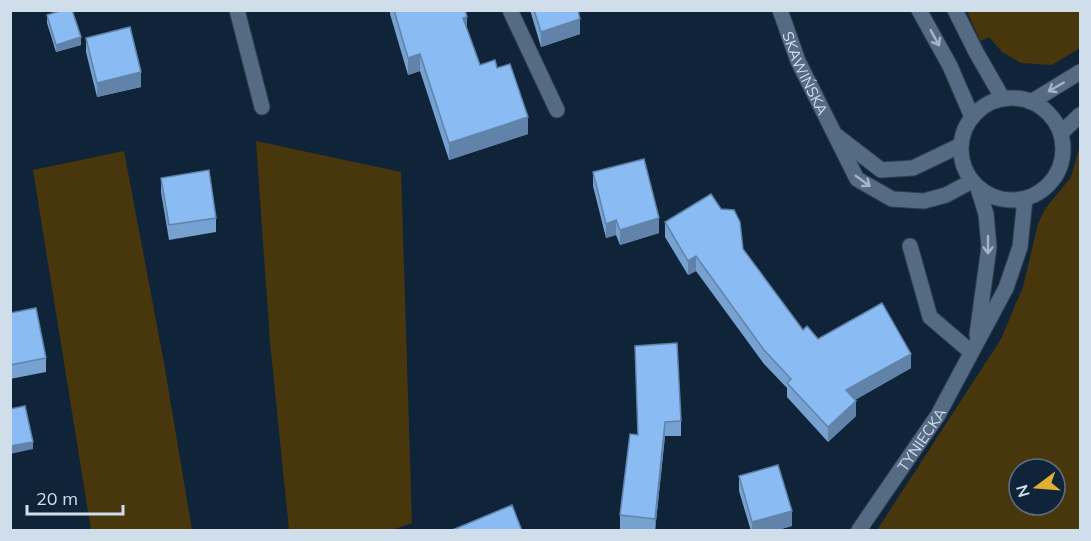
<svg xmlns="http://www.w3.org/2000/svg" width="1091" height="541" viewBox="0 0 1091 541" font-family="Mulish,sans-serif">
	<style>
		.green { fill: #48360c; fill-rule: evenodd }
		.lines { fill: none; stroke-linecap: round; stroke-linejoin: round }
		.minor-casing { stroke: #323e51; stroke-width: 17 }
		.minor { stroke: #556b84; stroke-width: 15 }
		.wall { fill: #77a1d0 }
		.shaded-wall { fill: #6183a9 }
		.building { fill: #8abbf2; stroke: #6183a9; stroke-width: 1.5 }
		.oneway { stroke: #a5b5c7 }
		.labels { text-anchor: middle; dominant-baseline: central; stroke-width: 6; stroke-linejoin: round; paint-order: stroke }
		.street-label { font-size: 15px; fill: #d0ddeb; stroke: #102439 }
	</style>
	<rect width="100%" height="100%" fill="#102439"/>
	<g class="green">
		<polygon points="967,11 1080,11 1080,48 1052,65 1021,63 1002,52 989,37 980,41"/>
		<polygon points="256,141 401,172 412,523 392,530 289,530 270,342"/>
		<path d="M1080,145v385h-203l124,-191 22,-52 15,-63 7,-15 26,-32zM1019,469h36v36h-36z"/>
		<polygon points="124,151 164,363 192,530 91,530 33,170"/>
	</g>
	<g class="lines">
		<g class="minor-casing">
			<g id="minor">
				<polyline points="237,10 262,107"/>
				<polyline points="510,10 557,110"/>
				<path id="s1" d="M780,10l18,51 59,118 35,20 32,2 22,-6 26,-14"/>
				<polyline points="919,10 950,66 972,117"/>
				<polyline points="955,10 976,52 1003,99"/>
				<circle cx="1012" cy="149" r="51"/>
				<polyline points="1031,102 1080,72"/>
				<polyline points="1061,133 1080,115"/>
				<polyline points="837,136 881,170 913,168 961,145"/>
				<polyline points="910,246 930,317 971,352"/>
				<polyline points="977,335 989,247 986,214 978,188"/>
				<path id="s2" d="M859,530l79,-115 68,-127 14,-41 5,-48"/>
			</g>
		</g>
		<use href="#minor" class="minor"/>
	</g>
	<g class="wall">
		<polygon points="390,10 465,10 467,29 480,65 497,68 528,134 449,160 420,71 408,75 390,14"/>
		<polygon points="530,10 578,10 580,34 541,47"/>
		<polygon points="47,15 81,45 56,52 47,23"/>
		<polygon points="86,38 141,87 97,97 86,52"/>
		<polygon points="593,172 659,233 620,245 616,235 606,238 593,186"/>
		<polygon points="161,178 216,218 216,232 169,240 161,192"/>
		<polygon points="665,222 743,249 803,330 818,339 911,368 855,400 856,416 828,442 787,397 787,388 764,364 696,271 688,275 665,237"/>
		<polygon points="10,313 46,358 46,372 10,379"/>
		<polygon points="635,346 681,421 681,436 665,436 655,531 632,531 620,529 620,515 638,435"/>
		<polygon points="739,476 792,526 774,531 751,531 739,491"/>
	</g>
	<g class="shaded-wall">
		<polygon points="467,17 467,34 463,18"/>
		<polygon points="580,19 580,34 541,47 541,32"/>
		<polygon points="81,37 81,45 56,52 56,45"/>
		<polygon points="420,54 420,71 408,75 408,58"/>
		<polygon points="141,72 141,87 97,97 97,83"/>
		<polygon points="528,117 528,134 449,160 449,143"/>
		<polygon points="659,218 659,233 620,245 620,230"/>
		<polygon points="616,220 616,235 606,238 606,224"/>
		<polygon points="696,256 696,271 688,275 688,261"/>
		<polygon points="911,354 911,368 846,405 846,390"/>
		<polygon points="856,401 856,416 828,442 828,427"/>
		<polygon points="665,422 665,436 655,531 655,519"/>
		<polygon points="33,442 33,449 10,454 10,446"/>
		<polygon points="792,511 792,526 774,531 752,531 752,522"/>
	</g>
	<g class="building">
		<polygon points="63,10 72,10 81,37 56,45 47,15"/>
		<polygon points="394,10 465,10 467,17 463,18 480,65 495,60 497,68 510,64 528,117 449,143 420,54 408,58"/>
		<polygon points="534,10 578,10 580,19 541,32"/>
		<polygon points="130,27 141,72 97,83 86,38"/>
		<polygon points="644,159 659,218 620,230 616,220 606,224 593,172"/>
		<polygon points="209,170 216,218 169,225 161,178"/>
		<polygon points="711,194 721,209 734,210 740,222 743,249 803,330 807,326 818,339 882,303 911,354 846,390 856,401 828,427 787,383 791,379 764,350 696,256 688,261 665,222"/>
		<polygon points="36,308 46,358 10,365 10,313"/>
		<polygon points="677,343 681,421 665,422 655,519 620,515 630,434 638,435 635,346"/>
		<polygon points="25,406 33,442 10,446 10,409"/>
		<polygon points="778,465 792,511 752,522 739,476"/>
		<polygon points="512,505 522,531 450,531"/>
	</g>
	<defs><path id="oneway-shaft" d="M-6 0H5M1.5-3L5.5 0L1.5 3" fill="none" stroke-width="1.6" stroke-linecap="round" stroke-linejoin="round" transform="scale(1.5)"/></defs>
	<g class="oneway">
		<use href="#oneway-shaft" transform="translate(935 38) rotate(61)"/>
		<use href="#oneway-shaft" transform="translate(1056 87) rotate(150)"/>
		<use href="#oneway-shaft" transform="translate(863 181) rotate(36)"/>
		<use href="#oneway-shaft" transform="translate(988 245) rotate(90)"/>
	</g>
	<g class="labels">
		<g class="street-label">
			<text stroke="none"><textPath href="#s1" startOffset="68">SKAWIŃSKA</textPath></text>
			<text stroke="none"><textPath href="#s2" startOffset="110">TYNIECKA</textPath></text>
		</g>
	</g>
	<rect width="1091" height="541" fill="none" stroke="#d0ddeb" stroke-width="24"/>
	<g transform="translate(1037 487) rotate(254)"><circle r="28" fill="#102439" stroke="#5d6e80" stroke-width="1.5"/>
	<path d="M0-4.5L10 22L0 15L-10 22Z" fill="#e1af34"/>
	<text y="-9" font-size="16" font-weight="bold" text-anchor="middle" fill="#d0ddeb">N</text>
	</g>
	<path d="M27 505v9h96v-9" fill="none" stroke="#d0ddeb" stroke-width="3"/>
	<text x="36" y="505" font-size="18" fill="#d0ddeb" stroke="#102439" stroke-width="4.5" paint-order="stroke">20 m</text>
</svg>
